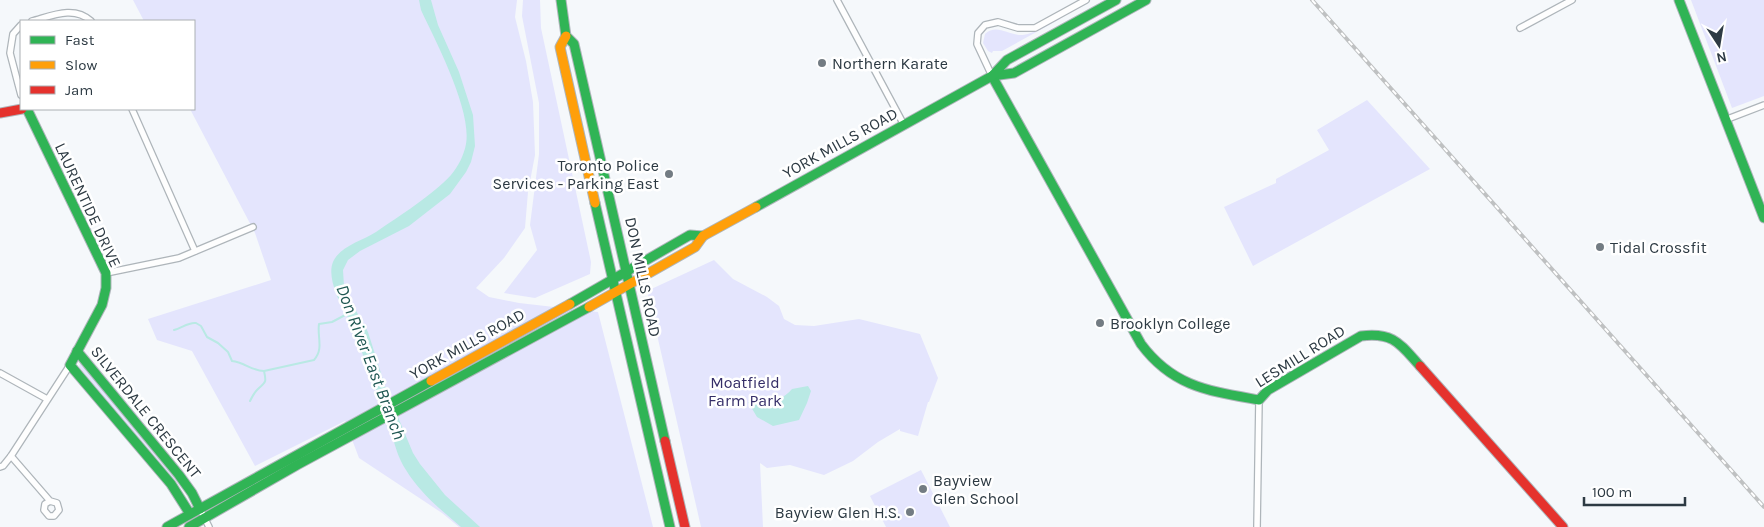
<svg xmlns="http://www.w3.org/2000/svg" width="1764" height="527" viewBox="0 0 1764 527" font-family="Karla,sans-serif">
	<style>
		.green { fill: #e4e5fd }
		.water { fill: #b9e9e4 }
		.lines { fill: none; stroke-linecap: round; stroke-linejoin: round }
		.stream { stroke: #b9e9e4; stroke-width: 2 }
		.street-casing { stroke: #aeb5ba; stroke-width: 8 }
		.fast-casing { stroke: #aeb5ba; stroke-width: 11 }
		.slow-casing { stroke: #aeb5ba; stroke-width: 11 }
		.jam-casing { stroke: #aeb5ba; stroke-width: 11 }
		.street { stroke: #fefefe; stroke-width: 5.5 }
		.fast { stroke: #30b455; stroke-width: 9 }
		.slow { stroke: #ff9f0a; stroke-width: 9 }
		.jam { stroke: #e5322d; stroke-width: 9 }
		.rail-casing { stroke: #bfc1c2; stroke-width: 4 }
		.rail { stroke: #fff; stroke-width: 2; stroke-dasharray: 5.5; stroke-linecap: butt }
		.poi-dot { fill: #737c83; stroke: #fff; stroke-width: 2 }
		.labels { text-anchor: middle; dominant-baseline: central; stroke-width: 5; stroke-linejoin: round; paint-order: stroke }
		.poi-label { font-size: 16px; fill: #2d3a43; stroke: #fff; text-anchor: start }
		.street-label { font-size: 16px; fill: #2d3a43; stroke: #fff }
		.park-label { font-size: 16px; fill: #352e68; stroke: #fff }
		.water-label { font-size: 18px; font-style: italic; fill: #205853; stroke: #fff }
	</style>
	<rect width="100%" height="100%" fill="#f5f8fb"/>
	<g class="green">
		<polygon points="133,0 517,0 515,17 526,61 533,102 535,155 528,192 525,228 504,258 476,288 489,297 519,303 598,312 653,527 459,527 442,513 359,458 345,421 255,466 192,351 157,340 148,319 271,280 255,233 190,109 194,109 194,21 144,21"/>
		<polygon points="523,0 540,0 541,28 591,262 590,274 535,298 504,293 537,250 530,225 539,154 539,103 522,16"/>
		<polygon points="1691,0 1764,0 1764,96 1732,108"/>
		<path d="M1060,18v1l-58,32h-9l-1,2 -4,-2 -5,-8 2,-9c12,-11 24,2 38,1 13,-2 25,-11 37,-17z"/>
		<polygon points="1367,100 1430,169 1253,266 1224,207 1276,183 1276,179 1329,150 1317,130"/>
		<polygon points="714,260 733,279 767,297 779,306 784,319 795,325 814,326 859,319 920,334 938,378 929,402 928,402 918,436 900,431 900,429 878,442 853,461 824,475 790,465 767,468 760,463 763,527 701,527 647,291"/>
		<polygon points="80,364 82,364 187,489 190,498 79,367"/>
		<polygon points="921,470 950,527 886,527 870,496"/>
	</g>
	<g class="water">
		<path d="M419,0h12l7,25 21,47 14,43 2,31 -4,16 -5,10 -16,22 -41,32 -49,25 -12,9 -5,10 1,16 7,16 17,30 17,54 28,67 7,11 25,31 35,32h-19c-20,-17 -41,-34 -55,-57 -8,-12 -11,-25 -15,-38 -8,-23 -16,-46 -25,-68 -6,-18 -12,-36 -21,-52 -7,-12 -18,-36 -12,-50 7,-16 29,-21 43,-30 23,-16 57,-37 75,-57 7,-8 13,-20 15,-31 6,-34 -30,-102 -45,-134z"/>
		<path d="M808,386l3,5 -4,12 -8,17 -26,6 -16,-9 -9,-15c16,-1 33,1 44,-13z"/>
	</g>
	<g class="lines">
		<g class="stream">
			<path d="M174,330c8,-2 14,-8 22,-7l5,3 6,11 11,6 10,9 4,9c12,1 20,10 32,10l50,-11c10,-11 3,-23 5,-36l13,-2 17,-9"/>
			<path d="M250,401c2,-4 4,-8 7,-11 8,-8 10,-6 7,-19"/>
		</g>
		<g class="street-casing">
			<g id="street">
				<polyline points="837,0 904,125"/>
				<path d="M32,21c19,-5 42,-16 59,0"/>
				<polyline points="21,25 13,34 10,53 21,95"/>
				<polyline points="1520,28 1572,0"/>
				<polyline points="992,76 977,44 978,33 985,25 998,22 1018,28 1035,28 1086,0"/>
				<polyline points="132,109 195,251"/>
				<polyline points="1725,120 1764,105"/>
				<polyline points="106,273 179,258 253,227"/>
				<polyline points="0,373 47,399"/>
				<polyline points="11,456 50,501 57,503 59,510 54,516 49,516 44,510 45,504 50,501"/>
				<polyline points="0,467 3,466 11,456 70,365"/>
				<polyline points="200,509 209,527"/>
				<polyline points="1257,527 1259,400"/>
			</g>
		</g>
		<g class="fast-casing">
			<g id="fast">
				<polyline points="561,0 566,36 574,44 665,441"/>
				<polyline points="1679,0 1764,218"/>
				<path d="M992,76l149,268c32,43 68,47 118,56l9,-10 93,-54c33,-4 39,8 59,30"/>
				<polyline points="992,76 1014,73 1146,0"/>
				<polyline points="27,109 106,273 106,288 102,305 70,365 171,484 190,514"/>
				<polyline points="595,203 670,527"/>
				<polyline points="756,207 992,76 1007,60 1116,0"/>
				<polyline points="570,304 690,235 703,236"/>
				<polyline points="77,351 179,475 192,493 200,509"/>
				<polyline points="167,527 431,381"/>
				<polyline points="189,527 297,465 589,307"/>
			</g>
		</g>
		<g class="slow-casing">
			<g id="slow">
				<polyline points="566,36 560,47 595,203"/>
				<polyline points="589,307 695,247 703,236 756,207"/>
				<polyline points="431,381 570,304"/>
			</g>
		</g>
		<g class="jam-casing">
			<g id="jam">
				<polyline points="0,113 22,109"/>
				<polyline points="1420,366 1563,527"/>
				<polyline points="665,441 685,527"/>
			</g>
		</g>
		<use href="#street" class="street"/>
		<use href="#fast" class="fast"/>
		<use href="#slow" class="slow"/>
		<use href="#jam" class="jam"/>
		<g class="rail-casing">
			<polyline id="rail" points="1312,0 1764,507"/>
		</g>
		<use href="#rail" class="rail"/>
	</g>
	<g class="poi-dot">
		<circle cx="822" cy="63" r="5"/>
		<circle cx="669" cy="174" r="5"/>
		<circle cx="1600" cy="247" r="5"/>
		<circle cx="1100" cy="323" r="5"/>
		<circle cx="923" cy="489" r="5"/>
		<circle cx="910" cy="512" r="5"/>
	</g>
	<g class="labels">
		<g class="poi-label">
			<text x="832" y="63">Northern Karate</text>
			<text x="659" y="165" text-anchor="end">Toronto Police<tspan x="659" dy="18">Services - Parking East</tspan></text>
			<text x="1610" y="247">Tidal Crossfit</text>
			<text x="1110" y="323">Brooklyn College</text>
			<text x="933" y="480">Bayview<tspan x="933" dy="18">Glen School</tspan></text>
			<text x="900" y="512" text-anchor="end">Bayview Glen H.S.</text>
		</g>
		<g class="street-label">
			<text transform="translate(840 143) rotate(-29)">YORK MILLS ROAD</text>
			<text transform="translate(88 205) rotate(65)">LAURENTIDE DRIVE</text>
			<text transform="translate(643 277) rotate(78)">DON MILLS ROAD</text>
			<text transform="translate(467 344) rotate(-29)">YORK MILLS ROAD</text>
			<text transform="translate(1300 356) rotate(-32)">LESMILL ROAD</text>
			<text transform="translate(146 412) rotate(51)">SILVERDALE CRESCENT</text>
		</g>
		<g class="park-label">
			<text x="745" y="382">Moatfield<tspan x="745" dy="18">Farm Park</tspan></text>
		</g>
		<g class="water-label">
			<text transform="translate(371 362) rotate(69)">Don River East Branch</text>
		</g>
	</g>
	<rect x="20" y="20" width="175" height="90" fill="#ffffff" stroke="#abb0b4"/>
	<rect x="30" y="36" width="25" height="8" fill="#30b455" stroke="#abb0b4"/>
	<text x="65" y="45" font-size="15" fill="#2d3a43">Fast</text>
	<rect x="30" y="61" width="25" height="8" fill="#ff9f0a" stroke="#abb0b4"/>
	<text x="65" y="70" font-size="15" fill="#2d3a43">Slow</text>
	<rect x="30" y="86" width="25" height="8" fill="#e5322d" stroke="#abb0b4"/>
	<text x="65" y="95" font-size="15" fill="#2d3a43">Jam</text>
	<g transform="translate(1719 45) rotate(168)" stroke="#ffffff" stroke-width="4" paint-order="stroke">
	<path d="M0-4L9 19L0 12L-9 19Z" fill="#2d3a43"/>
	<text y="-8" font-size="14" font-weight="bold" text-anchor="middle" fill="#2d3a43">N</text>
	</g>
	<path d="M1584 497v8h101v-8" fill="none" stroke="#2d3a43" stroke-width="2.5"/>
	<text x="1592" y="497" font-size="15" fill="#2d3a43" stroke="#ffffff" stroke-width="4" paint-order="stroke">100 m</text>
</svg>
